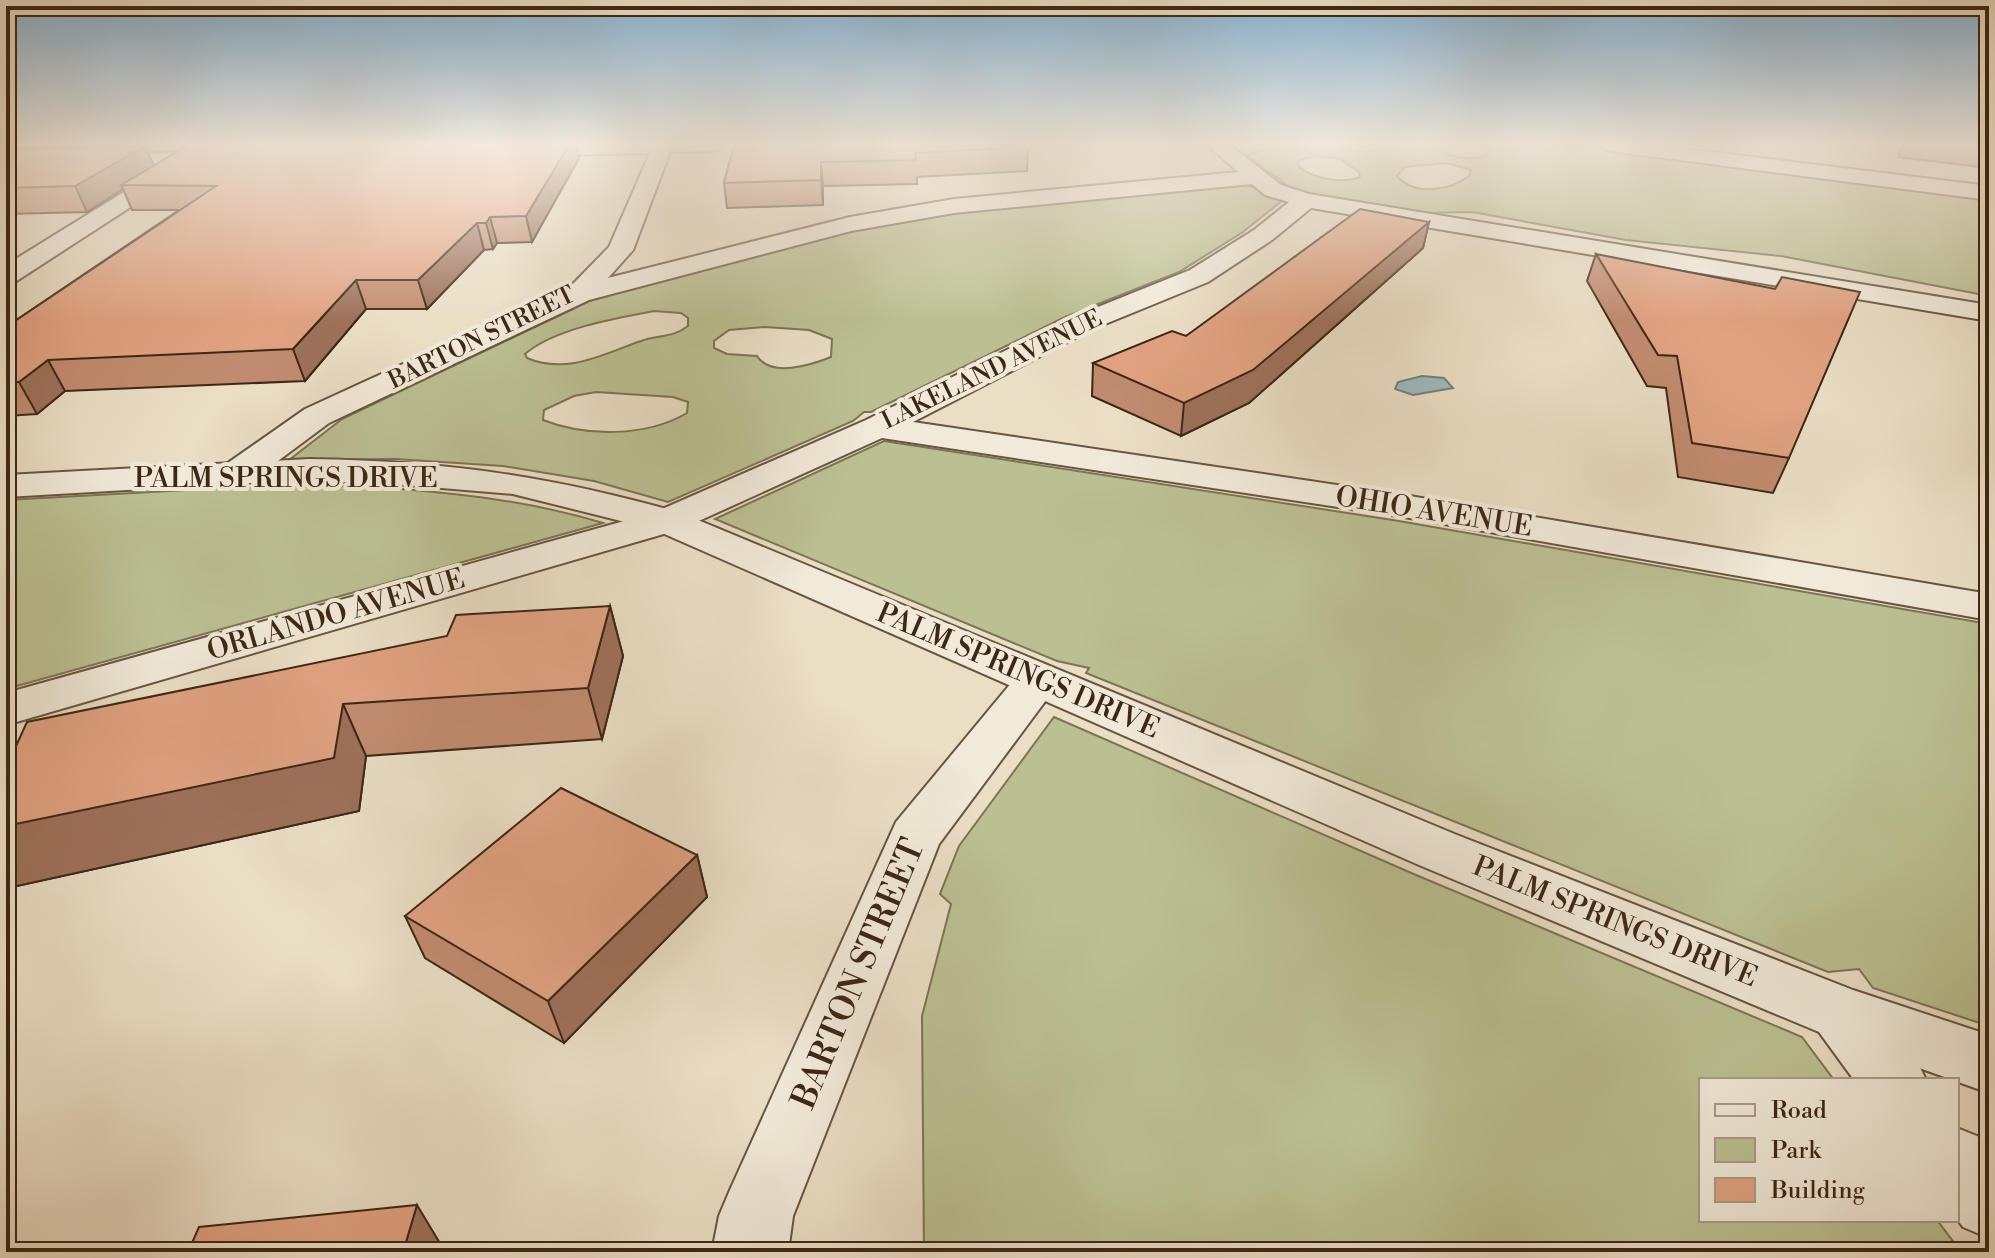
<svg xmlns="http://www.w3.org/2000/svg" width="1995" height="1258" viewBox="0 0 1995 1258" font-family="'Libre Bodoni',serif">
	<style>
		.green { fill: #bbc092; stroke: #7c7454; stroke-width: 2; fill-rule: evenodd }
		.water { fill: #9db9be; stroke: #777f7a; stroke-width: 2 }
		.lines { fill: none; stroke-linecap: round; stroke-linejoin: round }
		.minor-casing { stroke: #685541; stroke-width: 4 }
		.tertiary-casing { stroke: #685541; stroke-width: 4 }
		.minor { fill: #f1ead9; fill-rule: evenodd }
		.tertiary { fill: #f1ead9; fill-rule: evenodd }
		.wall { fill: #c18b6f; stroke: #3d2715; stroke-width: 2; fill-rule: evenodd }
		.shaded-wall { fill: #9d715a; stroke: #3d2715; stroke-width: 2 }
		.building { fill: #e0a281; stroke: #3d2715; stroke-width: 2 }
		.labels { text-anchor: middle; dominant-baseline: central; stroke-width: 8; stroke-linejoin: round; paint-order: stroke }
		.far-street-label { font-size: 24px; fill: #3d2715; stroke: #f1ead9 }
		.street-label { font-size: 28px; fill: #3d2715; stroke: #f1ead9 }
		.near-street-label { font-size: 34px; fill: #3d2715; stroke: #f1ead9 }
	</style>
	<rect width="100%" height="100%" fill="#eadec5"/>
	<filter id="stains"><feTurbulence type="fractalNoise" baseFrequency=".0025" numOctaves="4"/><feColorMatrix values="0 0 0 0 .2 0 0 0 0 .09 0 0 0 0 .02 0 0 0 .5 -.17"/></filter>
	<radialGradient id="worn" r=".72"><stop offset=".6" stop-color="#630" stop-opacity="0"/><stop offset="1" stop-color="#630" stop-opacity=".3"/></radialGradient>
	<g class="green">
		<path d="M1283,145h52l28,7 25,-3 4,-4c8,0 25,-4 32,0 20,8 44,21 67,7l-11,-7h98l411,53v98l-208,-40 -155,-16 -154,-28 -51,1 -105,-17 -27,-9 -42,-32zM1318,156l22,3 19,13 1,5c-19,7 -48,2 -63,-12l2,-5zM1447,163l24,7 -1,5c-18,15 -55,22 -73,1l8,-9z"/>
		<path d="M1243,183l40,17 -40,32 -64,40 -114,45 -194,95h-7l-11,9 -185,81 -74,-21 -91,-15 -108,-7 -106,1 53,-41 254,-121 265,-69 101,-18zM654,311l27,2 7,5v8c-15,12 -31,9 -47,15 -38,13 -74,34 -114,17l-2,-4c29,-25 91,-36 129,-43zM765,327l44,3 23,9 -1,18c-20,8 -60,21 -74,-1l-30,-2 -13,-6v-7l15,-11zM596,392l77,5 15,5 -1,11c-41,24 -101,24 -144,7l1,-10 30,-14z"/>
		<polygon points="884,441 1399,521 1989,624 1989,1026 1873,988 1859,969 1828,972 1086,673 1089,668 1057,661 715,519"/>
		<path d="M363,486c82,6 161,13 240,37l-597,166v-189l218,-12z"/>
		<polygon points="1054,717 1416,875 1802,1037 1834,1080 1701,1080 1701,1220 1937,1220 1961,1252 924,1252 922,1016 951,904 940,894 959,846"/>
	</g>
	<polygon class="water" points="1422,376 1444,378 1453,388 1413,395 1395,389 1398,382"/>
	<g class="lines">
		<g class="minor-casing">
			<g id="minor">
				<polygon points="513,145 725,145 715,151 670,152 633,250 608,278 850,217 954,199 1238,172 1208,145 1230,145 1281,185 1309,194 1989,305 1989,321 1311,208 1272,240 1208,282 1093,329 913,422 1404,495 1989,594 1989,620 1404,517 882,438 681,529 6,725 6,693 653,513 866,420 1073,317 1190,270 1254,230 1289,202 1265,195 1252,184 954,213 851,231 589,300 329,423 251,481 238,484 225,481 220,473 225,465 305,409 569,288 609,247 650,153 516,156 506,150"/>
				<polygon points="1600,145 1655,145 1989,186 1989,200 1610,151"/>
				<polygon points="224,152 234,158 231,162 188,165 186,171 15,282 6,284 6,265 166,166 6,170 6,158"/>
				<polygon points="1038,665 1054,670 1061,680 939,844 793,1216 788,1252 712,1252 719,1216 730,1190 896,822 1022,670"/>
				<path d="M1841,986c37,13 69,58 85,94h-72l-35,-48 -10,-19 10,-19z"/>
				<polygon points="1957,1128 1982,1138 1989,1146 1989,1238 1963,1227 1957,1219"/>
			</g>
		</g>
		<g class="tertiary-casing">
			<path id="tertiary" d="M309,459c136,2 241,17 372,54l776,322 396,155 136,45v58l-170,-61 -400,-167 -766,-336 -140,-35 -143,-12 -122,1 -242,14v-22z"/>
		</g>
		<use href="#minor" class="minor"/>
		<use href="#tertiary" class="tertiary"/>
	</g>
	<g class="wall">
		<path d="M15,145h561l3,13 -47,84 -35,1 -4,6 -9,1 -57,59h-61l-61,72 -240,10 -28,23 -31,2v-89l173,-117h-47l-9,-21 -36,23 -81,2v-65h11zM178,151l-24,15 -6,-14z"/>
		<polygon points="734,145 1028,147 1027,171 917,177 917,184 823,186 823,205 727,208 724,183"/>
		<polygon points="1900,145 1989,145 1989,168 1899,157"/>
		<polygon points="1429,222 1423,248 1249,403 1181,436 1092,396 1093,363 1186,336"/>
		<polygon points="1596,254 1789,458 1773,493 1678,477 1666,388 1647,386 1587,281"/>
		<polygon points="610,606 623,656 602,739 366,756 359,811 17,886 6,768"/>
		<polygon points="697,855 707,897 564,1043 425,958 405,916"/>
	</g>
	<g class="shaded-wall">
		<polygon points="569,145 577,145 579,158 532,242 526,216"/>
		<polygon points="145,146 155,169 121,185 123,189 87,212 75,186"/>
		<polygon points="821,162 823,186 823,205 821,180"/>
		<polygon points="490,217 497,243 493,249 486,223"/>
		<polygon points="1429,222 1423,248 1249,403 1181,436 1184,403"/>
		<polygon points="477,223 484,250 427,309 418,280"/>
		<polygon points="356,280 366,309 305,381 293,349"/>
		<polygon points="48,360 65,391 37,414 19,382"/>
		<polygon points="610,606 623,656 602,739 588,688"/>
		<polygon points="343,704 366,756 359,811 17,886 6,871 6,826"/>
		<polygon points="697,855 707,897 564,1043 548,1001"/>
		<polygon points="417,1205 441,1245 439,1252 403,1252"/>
	</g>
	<g class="building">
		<polygon points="189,145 569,145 526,216 490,217 486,223 477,223 418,280 356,280 293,349 48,360 19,382 6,382 6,327 216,186 121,185"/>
		<polygon points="734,145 1027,145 1028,147 915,153 916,160 821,162 821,180 724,183"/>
		<polygon points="145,146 75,186 6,188 6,149"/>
		<polygon points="1360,209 1429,222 1253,370 1184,403 1093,363 1172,331 1186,336"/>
		<polygon points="1596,254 1775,289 1782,277 1860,292 1789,458 1692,443 1677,356 1658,355"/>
		<polygon points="610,606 588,688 343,704 334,758 6,826 6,768 27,722 447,636 456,615"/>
		<polygon points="561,788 697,855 548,1001 405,916"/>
		<polygon points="417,1205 403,1252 188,1252 199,1227"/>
	</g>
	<linearGradient id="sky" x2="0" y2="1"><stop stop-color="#8ab6d7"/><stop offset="0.45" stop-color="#f6f0e5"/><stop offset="1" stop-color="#f6f0e5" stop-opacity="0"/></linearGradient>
	<rect width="1995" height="321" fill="url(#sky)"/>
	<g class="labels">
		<g class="far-street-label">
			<text transform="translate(482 338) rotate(-26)">BARTON STREET</text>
			<text transform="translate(992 370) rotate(-26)">LAKELAND AVENUE</text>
		</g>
		<g class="street-label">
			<text x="286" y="478">PALM SPRINGS DRIVE</text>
			<text transform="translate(1434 512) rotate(9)">OHIO AVENUE</text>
			<text transform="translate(336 615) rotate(-16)">ORLANDO AVENUE</text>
			<text transform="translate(1018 671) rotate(23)">PALM SPRINGS DRIVE</text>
			<text transform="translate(1615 922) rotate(22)">PALM SPRINGS DRIVE</text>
		</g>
		<g class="near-street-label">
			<text transform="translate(859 974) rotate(-67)">BARTON STREET</text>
		</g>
	</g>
	<rect width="1995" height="1258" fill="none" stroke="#eadec5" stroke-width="32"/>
	<rect x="8" y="8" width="1979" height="1242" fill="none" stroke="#3d2715" stroke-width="4"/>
	<rect x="16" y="16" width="1963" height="1226" fill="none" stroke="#3d2715" stroke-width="2"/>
	<rect x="1699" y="1078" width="260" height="144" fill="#f1ead9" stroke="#a99c8b" stroke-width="2"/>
	<rect x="1715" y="1104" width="40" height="12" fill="#f1ead9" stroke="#a99c8b" stroke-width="2"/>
	<text x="1771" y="1118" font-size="24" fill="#3d2715">Road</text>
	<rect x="1715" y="1138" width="40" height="24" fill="#bbc092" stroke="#a99c8b" stroke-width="2"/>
	<text x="1771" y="1158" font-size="24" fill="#3d2715">Park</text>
	<rect x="1715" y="1178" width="40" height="24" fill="#e0a281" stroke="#a99c8b" stroke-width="2"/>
	<text x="1771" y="1198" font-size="24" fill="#3d2715">Building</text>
	<rect width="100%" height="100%" filter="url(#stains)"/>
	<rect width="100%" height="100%" fill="url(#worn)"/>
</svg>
